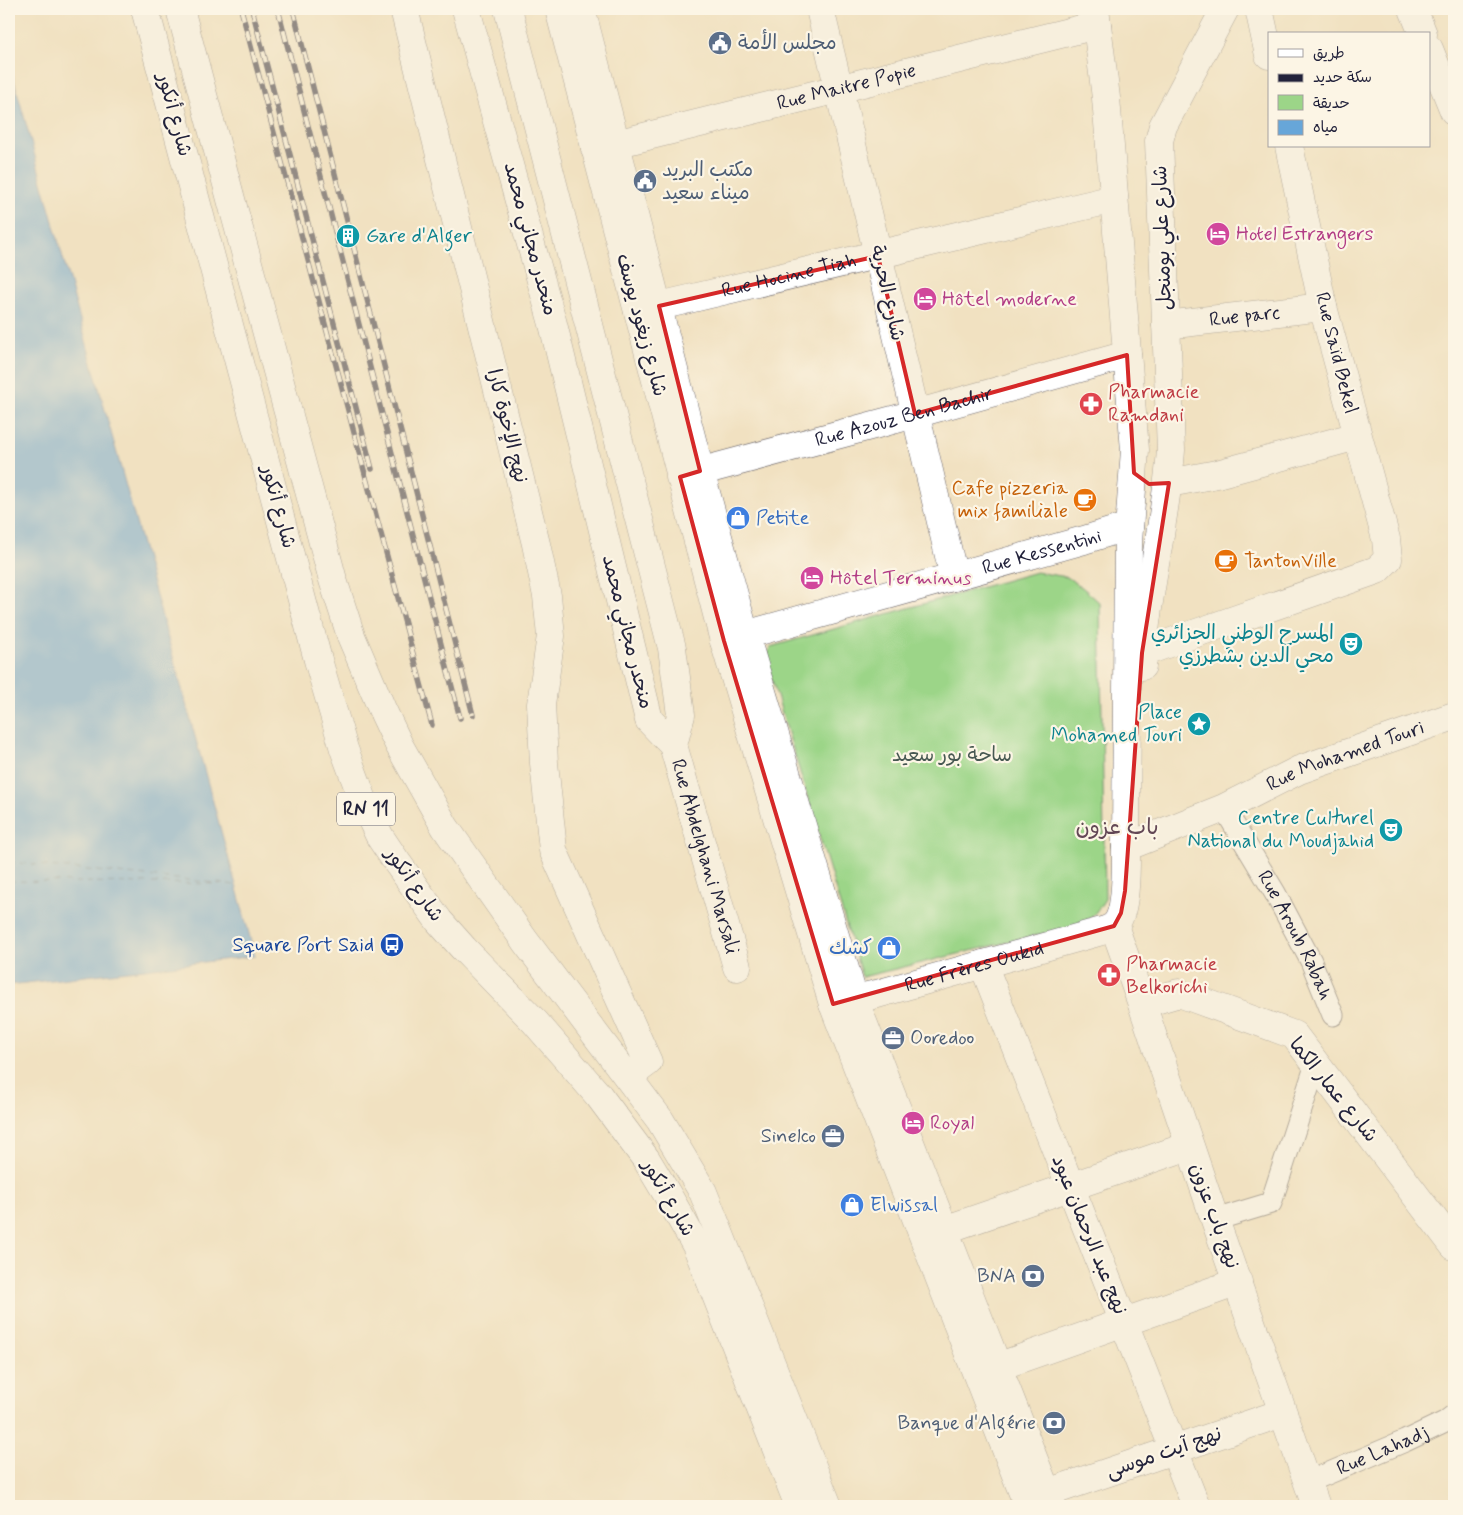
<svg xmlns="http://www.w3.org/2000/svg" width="1463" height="1515" viewBox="0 0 1463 1515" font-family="Mynerve,'Playpen Sans Arabic',sans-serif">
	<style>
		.green { fill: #9cd588; stroke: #5f7c62 }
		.water { fill: #67a6d9; stroke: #44648a }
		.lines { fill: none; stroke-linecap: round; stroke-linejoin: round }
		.ferry { stroke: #3e577a; stroke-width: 1; stroke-dasharray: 6 5; stroke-linecap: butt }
		.pedestrian-casing { stroke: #6a656a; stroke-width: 23 }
		.minor-casing { stroke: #6a656a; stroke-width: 29 }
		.tertiary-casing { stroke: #6a656a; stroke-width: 29 }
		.secondary-casing { stroke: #6a656a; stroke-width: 29 }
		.primary-casing { stroke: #6a656a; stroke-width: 29 }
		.trunk-casing { stroke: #6a656a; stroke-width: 29 }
		.pedestrian { stroke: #fff; stroke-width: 21 }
		.minor { stroke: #fff; stroke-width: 28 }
		.tertiary { stroke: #fff; stroke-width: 28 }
		.secondary { stroke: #fff; stroke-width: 28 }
		.primary { stroke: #fff; stroke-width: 28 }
		.trunk { stroke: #fff; stroke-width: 28 }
		.rail-casing { stroke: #22223b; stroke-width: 5.5 }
		.rail { stroke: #fcf5e5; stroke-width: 4; stroke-dasharray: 11; stroke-linecap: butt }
		.marked { fill: none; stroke: #d62828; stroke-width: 4; stroke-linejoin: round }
		.labels { text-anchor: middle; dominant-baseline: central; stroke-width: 4.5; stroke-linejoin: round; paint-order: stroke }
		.shield { fill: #fcf5e5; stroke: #63616e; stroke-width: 1 }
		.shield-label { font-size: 19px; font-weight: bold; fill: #22223b }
		.service-label { font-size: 20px; fill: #4e5e75; stroke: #fcf5e5; text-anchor: start }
		.street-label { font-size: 20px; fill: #22223b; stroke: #fcf5e5 }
		.hotel-label { font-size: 20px; fill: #b23c85; stroke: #fcf5e5; text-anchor: start }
		.culture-label { font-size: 20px; fill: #0d838f; stroke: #fcf5e5; text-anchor: end }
		.health-label { font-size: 20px; fill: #be3a42; stroke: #fcf5e5; text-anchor: start }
		.food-label { font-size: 20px; fill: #c56008; stroke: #fcf5e5; text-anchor: end }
		.shop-label { font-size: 20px; fill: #366cbe; stroke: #fcf5e5; text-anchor: start }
		.park-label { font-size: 20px; fill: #475852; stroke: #fcf5e5 }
		.transit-label { font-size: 20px; fill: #164399; stroke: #fcf5e5; text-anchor: end }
		.quarter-label { font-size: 22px; fill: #634856; stroke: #fcf5e5 }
	</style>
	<rect width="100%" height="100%" fill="#fcf5e5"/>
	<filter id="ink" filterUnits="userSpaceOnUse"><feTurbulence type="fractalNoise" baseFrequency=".02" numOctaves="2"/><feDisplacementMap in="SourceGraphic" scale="10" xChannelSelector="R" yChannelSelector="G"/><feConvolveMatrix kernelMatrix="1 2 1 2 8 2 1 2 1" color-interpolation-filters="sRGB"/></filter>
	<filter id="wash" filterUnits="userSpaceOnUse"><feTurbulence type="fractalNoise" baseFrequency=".0096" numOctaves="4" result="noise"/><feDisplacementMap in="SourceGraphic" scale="20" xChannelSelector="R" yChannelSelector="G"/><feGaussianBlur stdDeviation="1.12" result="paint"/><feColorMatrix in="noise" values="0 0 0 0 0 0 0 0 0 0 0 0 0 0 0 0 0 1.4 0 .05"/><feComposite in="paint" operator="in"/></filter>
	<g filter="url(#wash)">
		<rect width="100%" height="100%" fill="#f1e1c1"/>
		<path class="green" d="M1036,572l31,5 16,11 17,15 5,296c-9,14 -14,21 -30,27l-213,51 -96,-317 4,-13z"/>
		<polygon class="water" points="9,62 236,885 255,956 9,985"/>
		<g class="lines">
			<g class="ferry">
				<polyline points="9,862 236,885"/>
				<polyline points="9,881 225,884"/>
			</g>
		</g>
	</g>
	<g filter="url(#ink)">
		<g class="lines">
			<g class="pedestrian-casing">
				<g id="pedestrian">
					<path id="s1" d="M1224,808l51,85 36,68 22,54"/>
					<polyline points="1215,1220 1271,1203 1316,1064"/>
					<path id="s2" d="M1308,1482l97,-41 40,-19 9,-7"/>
				</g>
			</g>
			<g class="minor-casing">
				<g id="minor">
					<polyline points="404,9 536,544 547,596 551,636 541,704 544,763 553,850 648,1062 628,1077"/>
					<path id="s3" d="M466,9l87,315 96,396 24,25 64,222"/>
					<polyline points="508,9 672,648 681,715 673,745"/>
					<polyline points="820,9 954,577"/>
					<polyline points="1259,9 1269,55"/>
					<path id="s4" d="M595,149l502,-124"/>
					<path id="s5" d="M638,311l476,-112"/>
					<path id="s6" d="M1166,325l157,-18"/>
					<path id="s7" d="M680,477l235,-63 212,-59"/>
					<polyline points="1169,483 1217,474 1357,436"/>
					<polyline points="1142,653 1188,636 1377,570 1388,559 1386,539 1323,307 1289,146"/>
					<path id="s8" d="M1126,847l98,-39 75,-38 155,-54"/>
					<polyline points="983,964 1196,1506"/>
					<polyline points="1142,1004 1179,993 1294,1035 1454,1246"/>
					<polyline points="944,1230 1189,1146"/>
					<polyline points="997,1367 1238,1282"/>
					<polyline points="1047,1493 1282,1413"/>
				</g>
			</g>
			<g class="tertiary-casing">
				<g id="tertiary">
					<polyline points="1413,9 1423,34"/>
					<polyline points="1429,49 1454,111"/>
					<polyline points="1114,926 1142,1004 1215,1220 1316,1506"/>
				</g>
			</g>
			<g class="secondary-casing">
				<g id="secondary">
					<path id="s9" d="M724,641l360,-101 45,-14"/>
					<path d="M1142,666c4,-73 24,-144 29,-216l-12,-309 4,-15 62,-117"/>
					<path id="s10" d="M833,1004l44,-10 214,-60c6,-2 18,-4 23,-8 13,-12 12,-61 12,-79l2,-305 7,-92 -29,-352 -11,-89"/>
				</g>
			</g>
			<g class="primary-casing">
				<g id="primary">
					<polyline points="559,9 724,641 833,1004 1028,1506"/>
					<polyline points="581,9 700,471 745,635 854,999 1052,1506"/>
				</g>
			</g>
			<g class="trunk-casing">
				<g id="trunk">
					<polyline points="145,9 318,660 344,749 366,808 380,837 396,861 439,921 464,949 535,1022 599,1096 646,1159 667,1194 697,1247 799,1506"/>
					<polyline points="180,9 333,580 351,636 382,709 399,745 445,827 525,941 660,1120 703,1192 828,1506"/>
				</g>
			</g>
			<use href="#pedestrian" class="pedestrian"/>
			<use href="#minor" class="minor"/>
			<use href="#tertiary" class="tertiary"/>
			<use href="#secondary" class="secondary"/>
			<use href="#primary" class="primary"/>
			<use href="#trunk" class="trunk"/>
			<g class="rail-casing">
				<g id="rail">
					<polyline points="241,9 432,725"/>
					<polyline points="252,9 372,469"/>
					<polyline points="278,9 460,718"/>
					<polyline points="293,9 473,715"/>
				</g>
			</g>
			<use href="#rail" class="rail"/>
		</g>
	</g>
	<path d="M0 0H1463V1515H0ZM878,256l37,158 212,-59 7,118 15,11 20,-1 -27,170 -17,238 -4,22 -7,13 -281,78 -109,-363 -44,-164 20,-6 -41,-165z" fill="#f1e1c1" fill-opacity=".55" fill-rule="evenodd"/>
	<path class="marked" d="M878,256l37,158 212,-59 7,118 15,11 20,-1 -27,170 -17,238 -4,22 -7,13 -281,78 -109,-363 -44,-164 20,-6 -41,-165z"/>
	<defs>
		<g id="civic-disc" transform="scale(1.25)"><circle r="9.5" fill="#5c6f8a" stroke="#fcf5e5"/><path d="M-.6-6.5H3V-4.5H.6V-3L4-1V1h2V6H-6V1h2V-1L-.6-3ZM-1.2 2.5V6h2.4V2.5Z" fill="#fff"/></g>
		<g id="hotel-disc" transform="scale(1.25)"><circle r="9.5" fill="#d1479c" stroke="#fcf5e5"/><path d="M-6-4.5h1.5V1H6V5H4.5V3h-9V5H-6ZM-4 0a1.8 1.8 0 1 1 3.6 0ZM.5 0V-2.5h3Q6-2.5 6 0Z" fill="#fff"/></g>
		<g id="building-disc" transform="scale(1.25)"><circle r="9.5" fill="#0f9aa8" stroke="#fcf5e5"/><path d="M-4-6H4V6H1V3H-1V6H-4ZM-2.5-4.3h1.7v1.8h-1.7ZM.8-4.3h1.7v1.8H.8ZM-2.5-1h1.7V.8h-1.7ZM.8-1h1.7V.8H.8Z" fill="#fff"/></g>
		<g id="pharmacy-disc" transform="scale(1.25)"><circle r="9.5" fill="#e0444e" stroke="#fcf5e5"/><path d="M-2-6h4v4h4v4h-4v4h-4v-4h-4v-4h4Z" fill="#fff"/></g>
		<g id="cafe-disc" transform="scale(1.25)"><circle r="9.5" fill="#e8710a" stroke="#fcf5e5"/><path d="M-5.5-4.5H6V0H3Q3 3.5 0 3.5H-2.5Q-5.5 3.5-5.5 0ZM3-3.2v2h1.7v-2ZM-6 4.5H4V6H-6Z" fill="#fff"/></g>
		<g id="shop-disc" transform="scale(1.25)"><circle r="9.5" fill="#3f7fe0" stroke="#fcf5e5"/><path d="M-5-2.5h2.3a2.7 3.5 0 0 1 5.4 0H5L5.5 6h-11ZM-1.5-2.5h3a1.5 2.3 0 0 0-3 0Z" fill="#fff"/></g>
		<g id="theatre-disc" transform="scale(1.25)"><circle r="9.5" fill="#0f9aa8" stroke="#fcf5e5"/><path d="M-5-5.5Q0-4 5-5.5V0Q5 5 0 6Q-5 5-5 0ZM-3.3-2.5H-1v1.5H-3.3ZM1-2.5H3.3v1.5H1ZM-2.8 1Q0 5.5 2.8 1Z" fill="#fff"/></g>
		<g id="sight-disc" transform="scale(1.25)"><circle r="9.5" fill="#0f9aa8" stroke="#fcf5e5"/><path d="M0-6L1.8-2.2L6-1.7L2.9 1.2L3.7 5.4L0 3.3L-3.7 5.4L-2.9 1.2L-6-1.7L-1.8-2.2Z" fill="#fff"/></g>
		<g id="bus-disc" transform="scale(1.25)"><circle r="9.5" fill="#1a4fb4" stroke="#fcf5e5"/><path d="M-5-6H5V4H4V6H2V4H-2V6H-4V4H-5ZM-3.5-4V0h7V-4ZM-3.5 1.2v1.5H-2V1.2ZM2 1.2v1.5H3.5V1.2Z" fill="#fff"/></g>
		<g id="office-disc" transform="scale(1.25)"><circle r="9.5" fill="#5c6f8a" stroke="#fcf5e5"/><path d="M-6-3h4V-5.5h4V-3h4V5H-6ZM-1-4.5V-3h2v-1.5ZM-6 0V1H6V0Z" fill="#fff"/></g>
		<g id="bank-disc" transform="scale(1.25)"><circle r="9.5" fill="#5c6f8a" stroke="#fcf5e5"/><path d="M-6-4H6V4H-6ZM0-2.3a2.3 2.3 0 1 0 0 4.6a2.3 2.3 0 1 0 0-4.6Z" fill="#fff"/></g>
	</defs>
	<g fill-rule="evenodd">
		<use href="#civic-disc" x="720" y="43"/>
		<use href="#civic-disc" x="645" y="181"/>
		<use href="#hotel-disc" x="1218" y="234"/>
		<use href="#building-disc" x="348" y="236"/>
		<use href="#hotel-disc" x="925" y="299"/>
		<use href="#pharmacy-disc" x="1091" y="404"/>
		<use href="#cafe-disc" x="1085" y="500"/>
		<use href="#shop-disc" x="738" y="518"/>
		<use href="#cafe-disc" x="1226" y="561"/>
		<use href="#hotel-disc" x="812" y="578"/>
		<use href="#theatre-disc" x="1351" y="644"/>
		<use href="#sight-disc" x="1199" y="724"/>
		<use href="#theatre-disc" x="1391" y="830"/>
		<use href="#bus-disc" x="392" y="945"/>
		<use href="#shop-disc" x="889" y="948"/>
		<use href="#pharmacy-disc" x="1109" y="975"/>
		<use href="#office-disc" x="893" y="1038"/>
		<use href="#hotel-disc" x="913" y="1123"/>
		<use href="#office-disc" x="833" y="1136"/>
		<use href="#shop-disc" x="852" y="1205"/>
		<use href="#bank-disc" x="1033" y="1276"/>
		<use href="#bank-disc" x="1054" y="1423"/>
	</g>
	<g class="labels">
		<rect class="shield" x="337" y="792.5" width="58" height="33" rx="4"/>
		<g class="shield-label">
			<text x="366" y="809">RN 11</text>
		</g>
		<g class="service-label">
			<text x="738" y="43">مجلس الأمة</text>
			<text x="662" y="170">مكتب البريد<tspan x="662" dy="23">ميناء سعيد</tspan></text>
			<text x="910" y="1038">Ooredoo</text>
			<text x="816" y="1136" text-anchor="end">Sinelco</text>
			<text x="1016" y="1276" text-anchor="end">BNA</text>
			<text x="1036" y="1423" text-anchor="end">Banque d'Algérie</text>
		</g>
		<g class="street-label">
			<text stroke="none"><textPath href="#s4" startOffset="259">Rue Maitre Popie</textPath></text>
			<text transform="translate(174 115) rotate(75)">شارع أنكور</text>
			<text transform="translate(1163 238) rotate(-92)">شارع علي بومنجل</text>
			<text transform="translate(530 239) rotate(75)">منحدر مجاني محمد</text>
			<text stroke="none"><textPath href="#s5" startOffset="155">Rue Hocine Tiah</textPath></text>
			<text transform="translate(887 293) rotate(77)">شارع الحرية</text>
			<text stroke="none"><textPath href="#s6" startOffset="79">Rue parc</textPath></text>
			<text transform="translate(641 325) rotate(75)">شارع زيغود يوسف</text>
			<text transform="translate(1336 353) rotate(76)">Rue Saïd Bekel</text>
			<text stroke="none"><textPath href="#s7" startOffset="232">Rue Azouz Ben Bachir</textPath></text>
			<text transform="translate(507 426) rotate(76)">نهج الإخوة كارا</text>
			<text transform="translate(278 507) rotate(75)">شارع أنكور</text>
			<text stroke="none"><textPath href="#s9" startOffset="330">Rue Kessentini</textPath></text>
			<text transform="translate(627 632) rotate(76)">منحدر مجاني محمد</text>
			<text stroke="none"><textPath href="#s8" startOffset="238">Rue Mohamed Touri</textPath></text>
			<text stroke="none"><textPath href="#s3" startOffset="885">Rue Abdelghani Marsali</textPath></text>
			<text transform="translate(414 885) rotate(55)">شارع أنكور</text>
			<text stroke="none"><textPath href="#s1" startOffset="146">Rue Aroub Rabah</textPath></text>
			<text stroke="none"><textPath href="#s10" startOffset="146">Rue Frères Oukid</textPath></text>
			<text transform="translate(1333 1090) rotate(51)">شارع عمار الكما</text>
			<text transform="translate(668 1198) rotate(60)">شارع أنكور</text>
			<text transform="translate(1214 1216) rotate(70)">نهج باب عزون</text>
			<text transform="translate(1089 1235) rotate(68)">نهج عبد الرحمان عبود</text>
			<text stroke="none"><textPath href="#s2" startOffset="81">Rue Lahadj</textPath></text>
			<text transform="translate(1164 1453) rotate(-19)">نهج آيت موسى</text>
		</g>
		<g class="hotel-label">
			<text x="1236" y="234">Hotel Estrangers</text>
			<text x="942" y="299">Hôtel moderne</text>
			<text x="830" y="578">Hôtel Terminus</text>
			<text x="930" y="1123">Royal</text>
		</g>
		<g class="culture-label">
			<text x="366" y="236" text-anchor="start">Gare d'Alger</text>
			<text x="1334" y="633">المسرح الوطني الجزائري<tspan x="1334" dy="23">محي الدين بشطرزي</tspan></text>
			<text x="1182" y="712">Place<tspan x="1182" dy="23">Mohamed Touri</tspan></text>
			<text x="1374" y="818">Centre Culturel<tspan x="1374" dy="23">National du Moudjahid</tspan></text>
		</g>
		<g class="health-label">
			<text x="1108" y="392">Pharmacie<tspan x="1108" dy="23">Ramdani</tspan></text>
			<text x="1126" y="964">Pharmacie<tspan x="1126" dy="23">Belkorichi</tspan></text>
		</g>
		<g class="food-label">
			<text x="1068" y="488">Cafe pizzeria<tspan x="1068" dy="23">mix familiale</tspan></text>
			<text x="1244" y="561" text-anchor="start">TantonVille</text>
		</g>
		<g class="shop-label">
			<text x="756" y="518">Petite</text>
			<text x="872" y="948" text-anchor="end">كشك</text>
			<text x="870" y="1205">Elwissal</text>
		</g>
		<g class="park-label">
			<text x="952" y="755">ساحة بور سعيد</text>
		</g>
		<g class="transit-label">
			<text x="374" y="945">Square Port Said</text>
		</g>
		<g class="quarter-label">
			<text x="1117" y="828">باب عزون</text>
		</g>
	</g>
	<rect width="1463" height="1515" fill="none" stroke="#fcf5e5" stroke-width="30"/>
	<rect x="1268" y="32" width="162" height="115" fill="#fcf5e5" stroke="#a5a1a1"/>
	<rect x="1278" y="49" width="25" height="8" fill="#ffffff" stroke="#a5a1a1"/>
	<text x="1313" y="58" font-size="15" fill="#22223b">طريق</text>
	<rect x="1278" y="74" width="25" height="8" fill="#22223b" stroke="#a5a1a1"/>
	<text x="1313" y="82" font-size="15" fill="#22223b">سكة حديد</text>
	<rect x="1278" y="95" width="25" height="15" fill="#9cd588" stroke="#a5a1a1"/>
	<text x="1313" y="108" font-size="15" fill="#22223b">حديقة</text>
	<rect x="1278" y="120" width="25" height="15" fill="#67a6d9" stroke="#a5a1a1"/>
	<text x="1313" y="132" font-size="15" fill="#22223b">مياه</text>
</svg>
